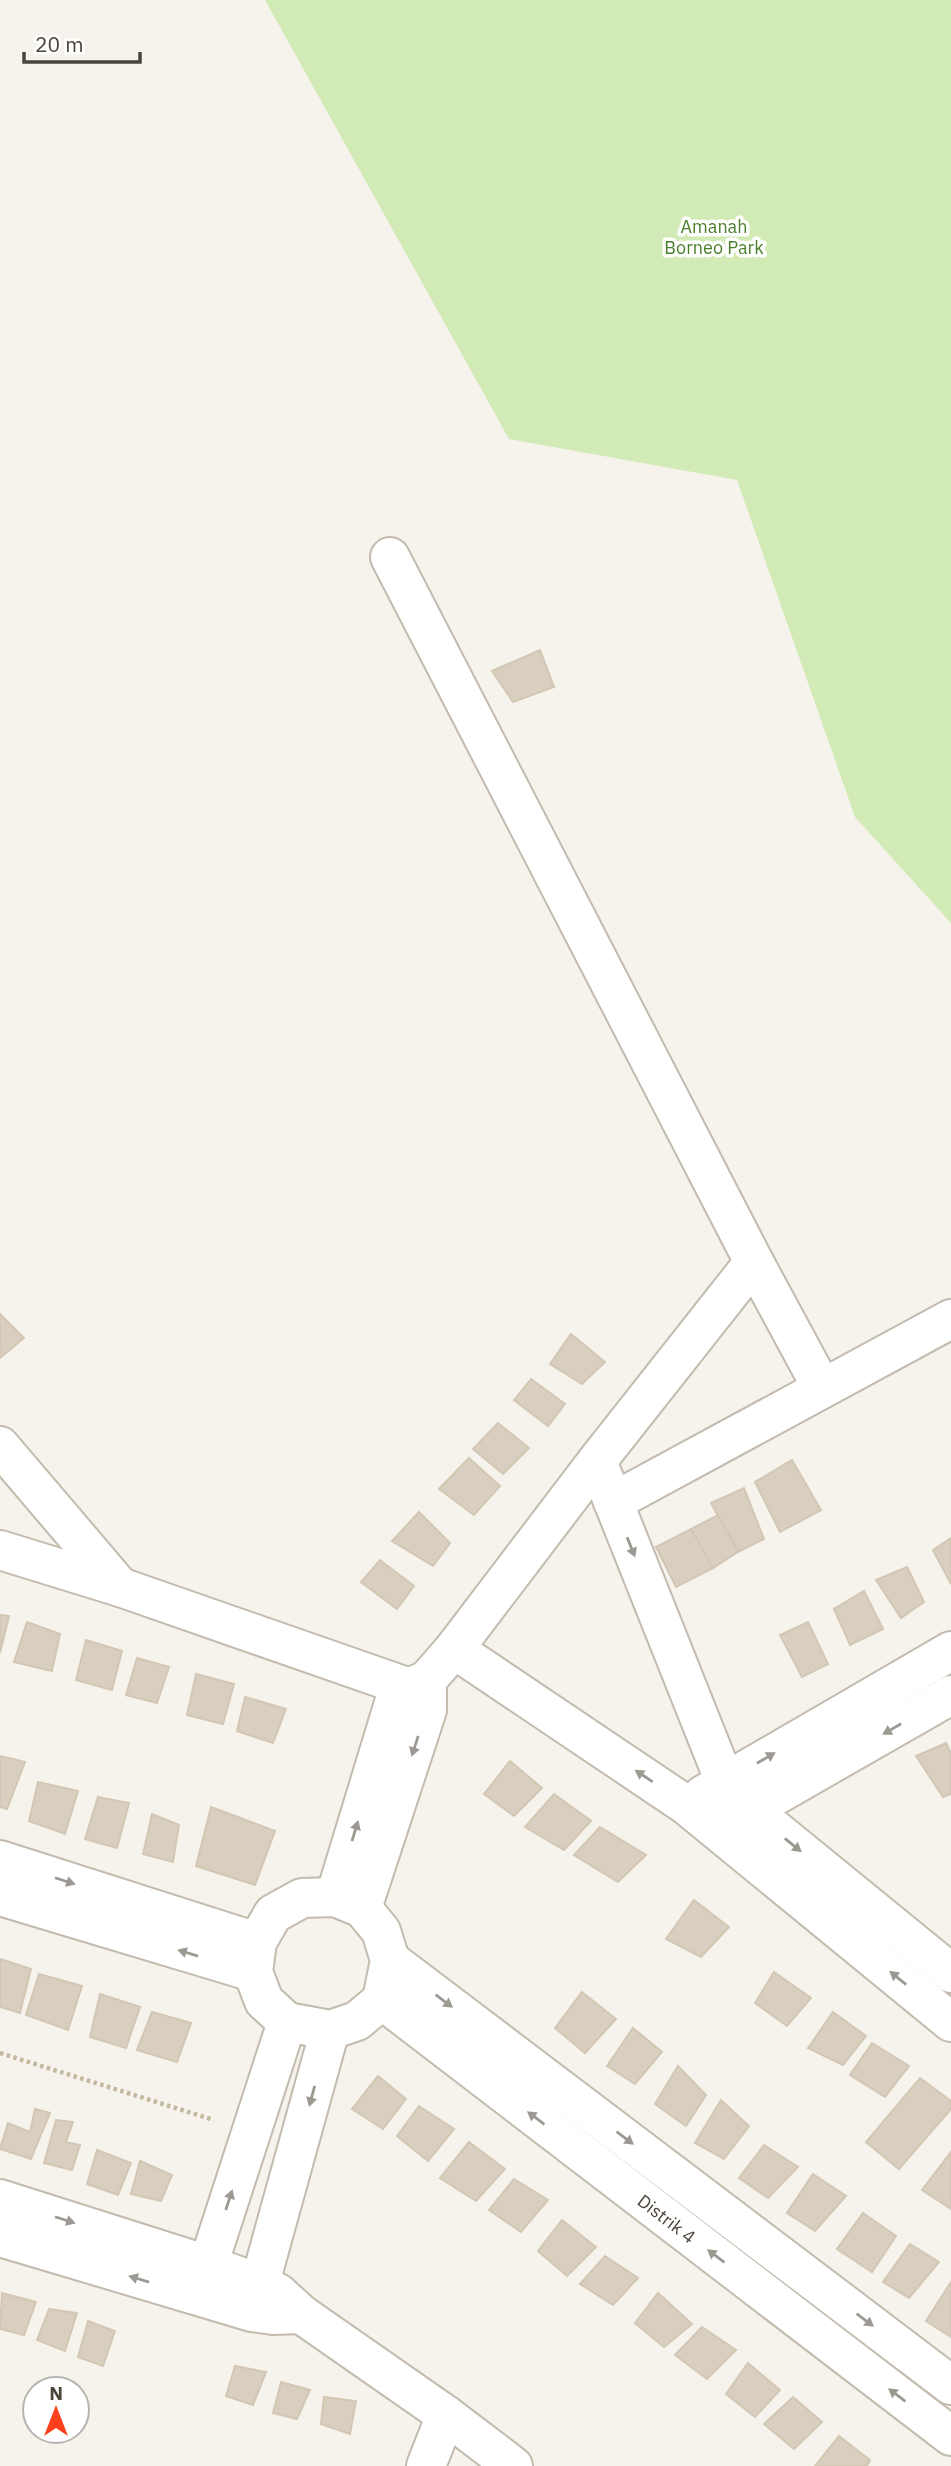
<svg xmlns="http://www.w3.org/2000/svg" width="951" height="2466" viewBox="0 0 951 2466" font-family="'IBM Plex Sans',sans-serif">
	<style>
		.green { fill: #d2eab5 }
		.building { fill: #d8cfc1; stroke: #d3c7b4; stroke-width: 2 }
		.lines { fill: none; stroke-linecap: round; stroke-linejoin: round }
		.minor-casing { stroke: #c2bbae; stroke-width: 42 }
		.path { stroke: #c4b79f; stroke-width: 4.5; stroke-dasharray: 3.5 3.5; stroke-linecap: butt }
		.minor { stroke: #fff; stroke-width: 38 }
		.oneway { fill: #9c9892 }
		.labels { text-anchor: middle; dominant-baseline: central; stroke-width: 7; stroke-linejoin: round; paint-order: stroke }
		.park-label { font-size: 18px; fill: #4a7f2a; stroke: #fff }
		.street-label { font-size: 18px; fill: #4b4439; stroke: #fff }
	</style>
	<rect width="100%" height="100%" fill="#f6f3ec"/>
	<polygon class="green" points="265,0 951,0 951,923 855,817 737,480 509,439"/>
	<g class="building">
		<polygon points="540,650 554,687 513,702 492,671"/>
		<polygon points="0,1314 24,1338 0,1358"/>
		<polygon points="571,1334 605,1362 582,1384 550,1364"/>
		<polygon points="531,1379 565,1404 548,1426 514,1400"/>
		<polygon points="498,1423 529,1448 503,1474 473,1449"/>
		<polygon points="469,1458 500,1486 474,1515 439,1489"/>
		<polygon points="792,1460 821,1510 780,1532 755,1482"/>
		<polygon points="744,1488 764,1539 738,1552 711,1503"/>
		<polygon points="419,1512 450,1543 433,1566 392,1541"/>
		<polygon points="718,1515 738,1552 713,1568 691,1529"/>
		<polygon points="691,1529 713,1568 676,1587 656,1547"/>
		<polygon points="951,1538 951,1584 933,1550"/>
		<polygon points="380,1560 414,1586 397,1609 361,1582"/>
		<polygon points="907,1567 924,1602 901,1618 876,1580"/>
		<polygon points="864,1591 883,1629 850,1645 834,1609"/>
		<polygon points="0,1615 9,1616 0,1653"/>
		<polygon points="27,1622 60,1634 52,1671 14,1662"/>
		<polygon points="808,1622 828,1664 802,1677 780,1635"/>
		<polygon points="86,1640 122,1651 112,1690 76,1680"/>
		<polygon points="137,1658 169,1667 157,1703 126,1695"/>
		<polygon points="196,1674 234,1684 223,1724 187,1715"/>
		<polygon points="245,1697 286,1709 273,1743 237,1731"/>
		<polygon points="946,1743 951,1754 951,1794 943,1797 916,1756"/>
		<polygon points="0,1756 25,1762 7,1809 0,1807"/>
		<polygon points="510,1761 542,1788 514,1816 484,1794"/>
		<polygon points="38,1782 78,1791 65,1834 29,1821"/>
		<polygon points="554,1794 591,1821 564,1850 525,1827"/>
		<polygon points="98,1797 129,1803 117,1848 85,1839"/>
		<polygon points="211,1807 275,1831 255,1885 196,1866"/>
		<polygon points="152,1814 179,1825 173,1862 143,1854"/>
		<polygon points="600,1827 646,1855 618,1882 574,1855"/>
		<polygon points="694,1900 729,1927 701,1957 666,1939"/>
		<polygon points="0,1959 31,1969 20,2013 0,2007"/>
		<polygon points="774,1972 811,1998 787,2026 755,2003"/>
		<polygon points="39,1974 82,1986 68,2030 26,2015"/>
		<polygon points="582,1992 616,2019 585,2053 555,2028"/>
		<polygon points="100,1994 140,2007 126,2048 90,2037"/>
		<polygon points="152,2012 191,2023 177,2062 137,2050"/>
		<polygon points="833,2012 866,2036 843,2065 808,2048"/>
		<polygon points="633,2028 662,2052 635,2084 607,2066"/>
		<polygon points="872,2043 909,2066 885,2097 850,2075"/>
		<polygon points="678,2066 706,2095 686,2126 655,2104"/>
		<polygon points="378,2076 406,2099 383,2129 352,2109"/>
		<polygon points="920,2078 951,2101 951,2109 899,2169 866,2142"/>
		<polygon points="721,2100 749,2126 724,2159 695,2143"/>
		<polygon points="419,2106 454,2129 428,2161 397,2136"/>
		<polygon points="35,2109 50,2113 31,2159 0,2149 8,2123 30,2132"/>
		<polygon points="56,2120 73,2122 66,2142 80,2145 72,2170 44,2163"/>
		<polygon points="469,2142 505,2169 476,2201 440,2178"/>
		<polygon points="764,2145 798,2167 768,2198 739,2178"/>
		<polygon points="97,2150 131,2163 118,2195 87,2184"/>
		<polygon points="951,2152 951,2209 922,2190"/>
		<polygon points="140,2161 172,2175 161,2201 131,2194"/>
		<polygon points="813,2174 846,2196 815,2231 787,2213"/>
		<polygon points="514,2179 548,2200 521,2232 489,2210"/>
		<polygon points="863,2213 896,2236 872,2272 837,2249"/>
		<polygon points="562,2220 596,2247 567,2276 538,2251"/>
		<polygon points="910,2244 939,2262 909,2298 883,2282"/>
		<polygon points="605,2256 638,2278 613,2305 580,2284"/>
		<polygon points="951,2282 951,2337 926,2321"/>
		<polygon points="2,2293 36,2302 24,2335 0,2329"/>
		<polygon points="658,2293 692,2324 664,2347 635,2323"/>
		<polygon points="49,2309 77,2313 65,2351 37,2340"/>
		<polygon points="88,2321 115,2331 103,2366 78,2357"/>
		<polygon points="702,2327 736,2350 707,2379 675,2355"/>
		<polygon points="748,2363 780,2390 755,2417 726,2394"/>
		<polygon points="235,2366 266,2372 253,2405 226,2396"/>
		<polygon points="281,2382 310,2390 297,2419 273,2413"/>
		<polygon points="324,2397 356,2401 350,2434 321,2424"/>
		<polygon points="793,2397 822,2422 794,2449 764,2424"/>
		<polygon points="839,2436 870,2460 867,2466 815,2466"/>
	</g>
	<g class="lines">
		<g class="minor-casing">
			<g id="minor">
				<polyline points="390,557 754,1262 822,1388"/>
				<polyline points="0,1446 120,1587"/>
				<polyline points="597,1461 725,1782 751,1810 951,1973"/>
				<polyline points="613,1502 951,1319"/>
				<polyline points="0,1550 120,1587 427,1694"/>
				<polyline points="454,1649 686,1805 951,2022"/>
				<polyline points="703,1795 951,1651"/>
				<polyline points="731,1821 951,1695"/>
				<polyline points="0,1860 257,1942"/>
				<polyline points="0,1896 253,1972"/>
				<polyline points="335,1897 394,1703 401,1693 408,1688 427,1680 454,1649 597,1461 754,1262"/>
				<polygon points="335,1897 362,1908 381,1931 390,1960 382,2000 357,2021 330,2030 287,2022 264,2001 253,1972 257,1942 273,1914 302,1898"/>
				<polyline points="362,1908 427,1710 427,1680"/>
				<polyline points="390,1960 951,2385"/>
				<path id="s1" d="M382,2000l569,436"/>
				<polyline points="0,2199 208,2265 261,2284 278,2293 301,2314 446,2415 513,2466"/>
				<polyline points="0,2237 252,2312 273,2315 301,2314"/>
				<polyline points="200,2290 287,2022"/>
				<polyline points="253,2308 330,2030"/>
				<polyline points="426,2466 446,2415"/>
			</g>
		</g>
		<polyline class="path" points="0,2053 214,2120"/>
		<use href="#minor" class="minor"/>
	</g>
	<defs><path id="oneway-solid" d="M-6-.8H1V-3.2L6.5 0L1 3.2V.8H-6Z" transform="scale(1.75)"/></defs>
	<g class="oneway">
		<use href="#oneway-solid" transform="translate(631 1547) rotate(68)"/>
		<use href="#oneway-solid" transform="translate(892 1729) rotate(150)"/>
		<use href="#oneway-solid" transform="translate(415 1746) rotate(108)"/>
		<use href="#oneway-solid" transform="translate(766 1758) rotate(-30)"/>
		<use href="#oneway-solid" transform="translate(644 1776) rotate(-146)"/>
		<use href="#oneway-solid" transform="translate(355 1831) rotate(-73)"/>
		<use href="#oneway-solid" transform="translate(793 1845) rotate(39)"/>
		<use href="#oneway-solid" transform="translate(65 1881) rotate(18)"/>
		<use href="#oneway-solid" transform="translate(188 1953) rotate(-163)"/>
		<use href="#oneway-solid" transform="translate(898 1978) rotate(-141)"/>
		<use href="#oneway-solid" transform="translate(444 2001) rotate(37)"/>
		<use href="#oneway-solid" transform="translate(312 2096) rotate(105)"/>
		<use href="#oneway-solid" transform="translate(536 2118) rotate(-143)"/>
		<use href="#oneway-solid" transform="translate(625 2138) rotate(37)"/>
		<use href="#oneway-solid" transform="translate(229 2200) rotate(-72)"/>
		<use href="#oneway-solid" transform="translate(65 2220) rotate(18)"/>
		<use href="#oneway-solid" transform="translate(716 2256) rotate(-143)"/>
		<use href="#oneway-solid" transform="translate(139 2279) rotate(-163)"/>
		<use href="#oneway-solid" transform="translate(865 2320) rotate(37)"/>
		<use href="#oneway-solid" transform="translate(897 2395) rotate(-143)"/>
	</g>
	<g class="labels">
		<g class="park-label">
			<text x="714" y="226">Amanah<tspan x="714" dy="21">Borneo Park</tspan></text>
		</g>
		<g class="street-label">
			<text stroke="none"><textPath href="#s1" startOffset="359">Distrik 4</textPath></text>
		</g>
	</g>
	<g transform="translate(56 2410)"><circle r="33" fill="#ffffff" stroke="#b7b4b0" stroke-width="2"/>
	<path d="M0-5L12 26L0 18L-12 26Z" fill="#fc3f1d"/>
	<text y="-10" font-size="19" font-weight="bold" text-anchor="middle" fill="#4b4439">N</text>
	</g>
	<path d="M24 52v10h116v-10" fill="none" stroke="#4b4439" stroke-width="3.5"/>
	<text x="35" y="52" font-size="21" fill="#4b4439" stroke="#ffffff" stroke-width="5" paint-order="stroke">20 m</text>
</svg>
